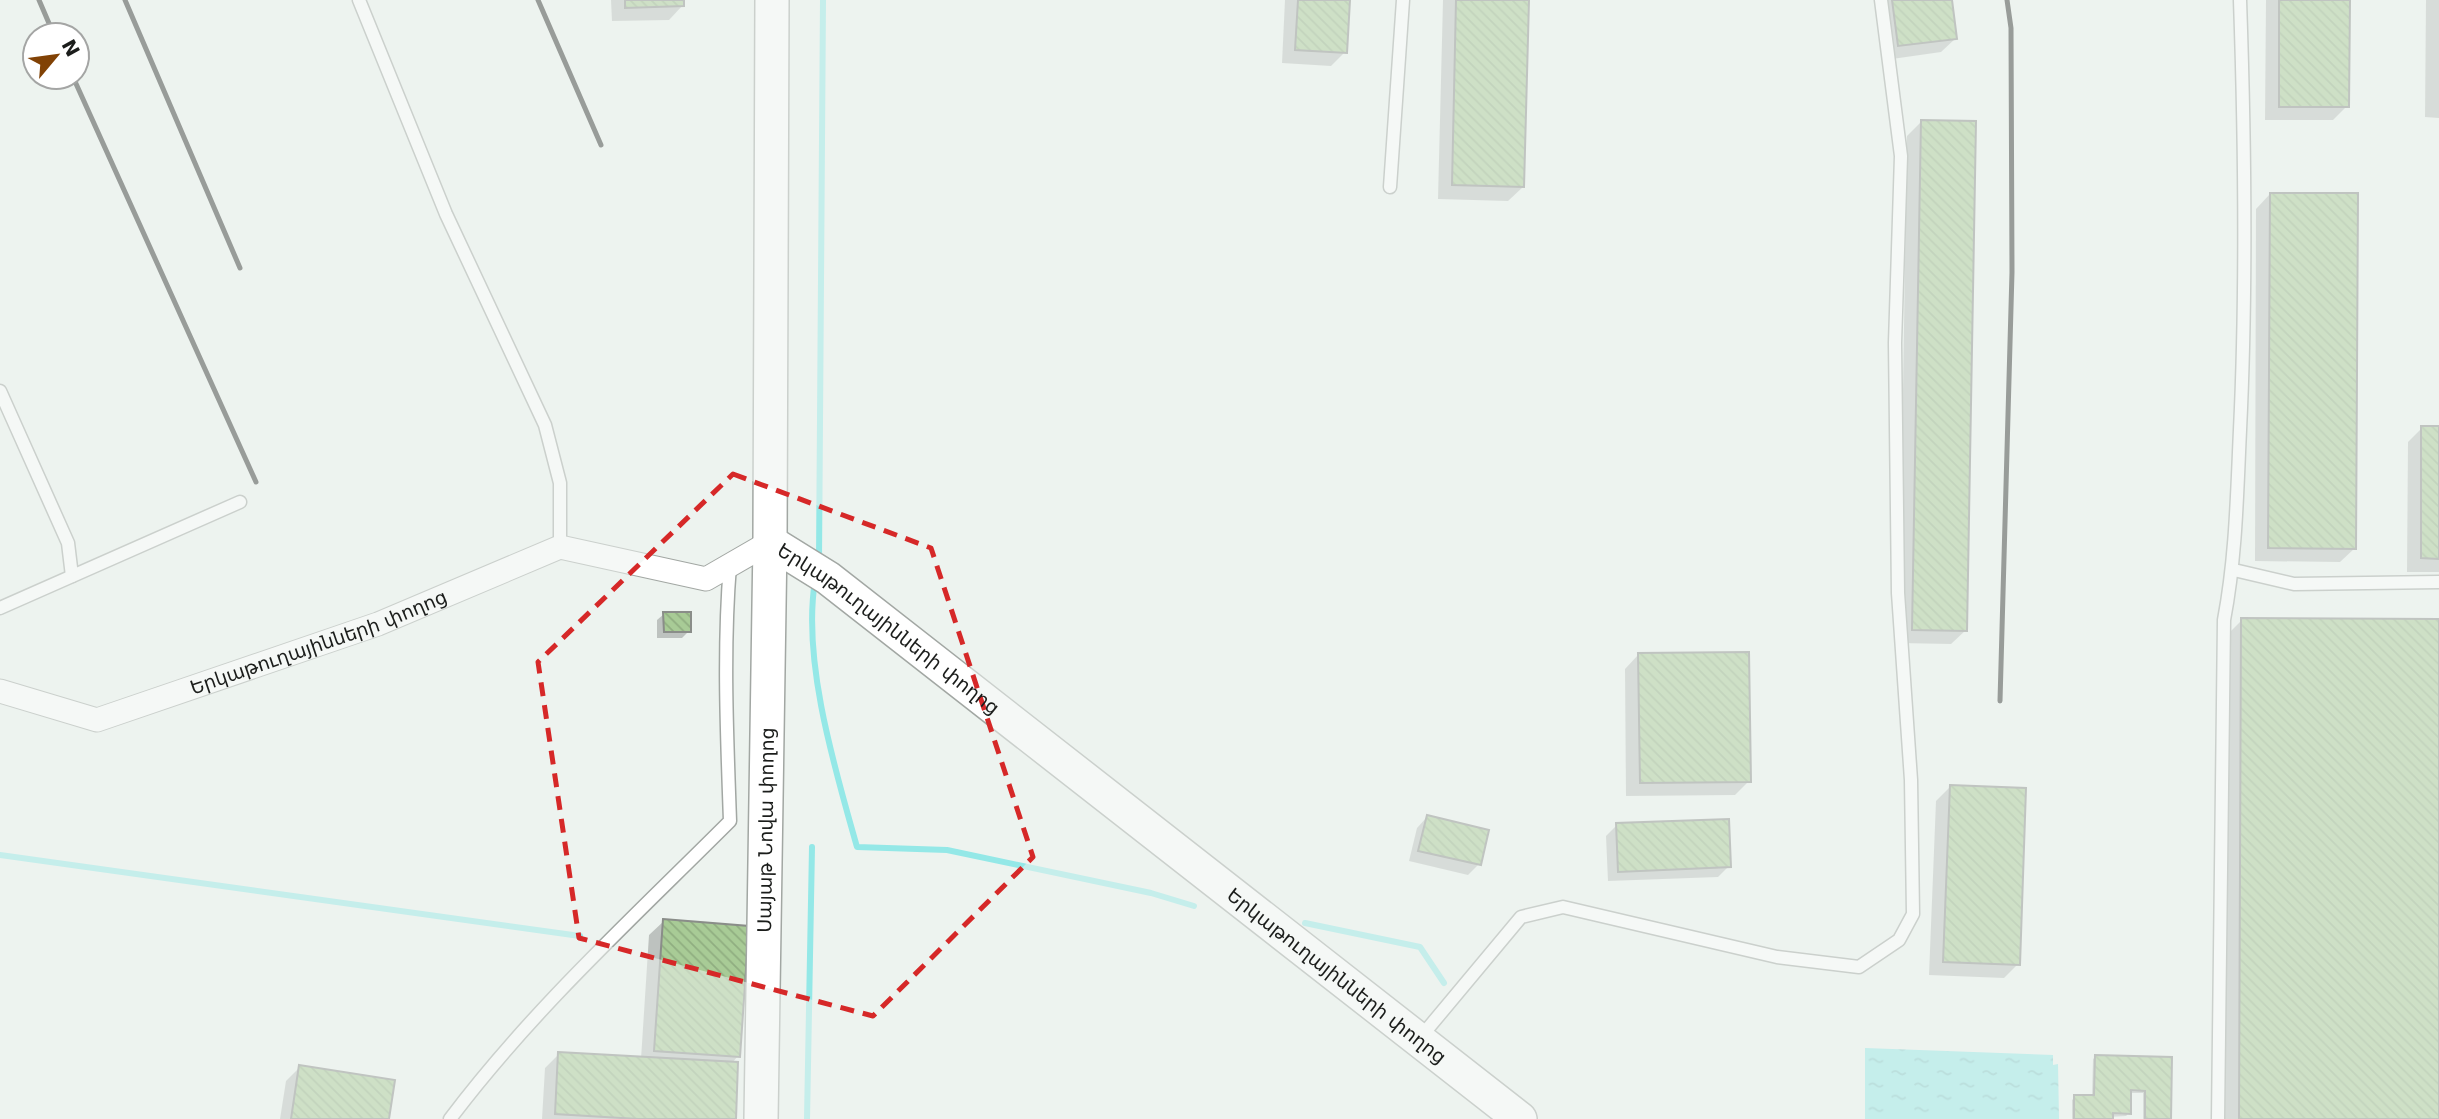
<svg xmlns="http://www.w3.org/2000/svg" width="2439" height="1119" viewBox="0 0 2439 1119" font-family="'DejaVu Sans','Noto Sans Armenian',sans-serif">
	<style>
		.water { fill: url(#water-ripples) }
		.shadow { fill: #0003 }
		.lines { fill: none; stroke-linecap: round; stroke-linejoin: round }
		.stream { stroke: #94e8e7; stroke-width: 6 }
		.building { fill: url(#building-back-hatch); stroke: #8a8d89; stroke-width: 2 }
		.lane-casing { stroke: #a2a7a3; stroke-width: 15 }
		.street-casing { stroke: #a2a7a3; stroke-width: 25 }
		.secondary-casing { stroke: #a2a7a3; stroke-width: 36 }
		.lane { stroke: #fff; stroke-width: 12 }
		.street { stroke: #fff; stroke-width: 23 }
		.secondary { stroke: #fff; stroke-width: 33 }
		.rail { stroke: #323432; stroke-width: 5 }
		.marked { fill: none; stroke: #d62828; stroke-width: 5; stroke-dasharray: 14 9; stroke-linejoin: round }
		.labels { text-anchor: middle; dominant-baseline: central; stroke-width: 7; stroke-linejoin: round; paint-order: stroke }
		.street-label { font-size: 19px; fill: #1b1d1b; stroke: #fff }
	</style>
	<defs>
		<pattern id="water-ripples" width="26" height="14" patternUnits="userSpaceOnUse" patternTransform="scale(1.75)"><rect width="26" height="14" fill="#94e8e7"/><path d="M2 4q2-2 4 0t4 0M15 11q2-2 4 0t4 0" fill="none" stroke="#7fc7c6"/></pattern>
		<pattern id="building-back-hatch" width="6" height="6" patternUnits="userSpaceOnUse" patternTransform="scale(1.75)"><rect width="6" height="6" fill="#a8cb96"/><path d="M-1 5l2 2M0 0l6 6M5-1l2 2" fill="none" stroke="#90ae81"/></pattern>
	</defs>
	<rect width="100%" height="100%" fill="#edf3ef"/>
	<polygon class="water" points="1865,1048 2053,1055 2053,1065 2058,1064 2059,1119 1865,1119"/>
	<g class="shadow">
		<polygon points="611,0 683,0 683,5 669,20 612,21"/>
		<polygon points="1285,0 1348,0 1345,52 1331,66 1282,63"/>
		<polygon points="1443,0 1528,0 1523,187 1508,201 1438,199"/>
		<polygon points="1877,0 1951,0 1956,38 1941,52 1885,60"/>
		<polygon points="2266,0 2348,0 2347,106 2333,120 2265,120"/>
		<polygon points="2426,0 2439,0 2439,118 2425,117"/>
		<polygon points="1921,122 1966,630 1951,644 1899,643 1907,136"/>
		<polygon points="2270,194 2355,548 2340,562 2255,561 2256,209"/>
		<polygon points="2422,428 2439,428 2439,572 2407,572 2408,442"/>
		<polygon points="664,614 689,631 682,638 657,638 657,620"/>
		<polygon points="2242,620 2439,621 2439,1119 2225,1119 2228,634"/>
		<polygon points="1639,654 1749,781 1735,795 1626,796 1625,669"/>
		<polygon points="1950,787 2018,964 2004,978 1929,975 1936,801"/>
		<polygon points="1427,817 1479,864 1468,875 1409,861 1417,828"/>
		<polygon points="1617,825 1729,866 1718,877 1608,881 1606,836"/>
		<polygon points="664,921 738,1056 731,1064 734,1119 542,1119 545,1068 559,1054 641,1059 649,935"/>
		<polygon points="2096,1057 2171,1058 2169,1119 2143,1119 2143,1093 2130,1093 2129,1113 2126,1116 2072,1119 2072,1100 2075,1097 2092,1097 2093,1059"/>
		<polygon points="300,1067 387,1119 280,1119 286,1081"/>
	</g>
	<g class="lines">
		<g class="stream">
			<polyline points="819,560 823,0"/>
			<path d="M815,581c-13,80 20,188 42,266l90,3 204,43 43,13"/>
			<polyline points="0,855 580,936"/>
			<polyline points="1305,923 1420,947 1444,983"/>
			<polyline points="807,1119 812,847"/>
		</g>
	</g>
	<g class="building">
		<polygon points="625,0 684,0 684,6 625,8"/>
		<polygon points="1298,0 1350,0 1347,53 1295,50"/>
		<polygon points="1456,0 1529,0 1524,187 1452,185"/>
		<polygon points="1892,0 1952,0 1957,39 1898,46"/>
		<polygon points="2279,0 2350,0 2349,107 2279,107"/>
		<polygon points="1921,120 1976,121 1967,631 1912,630"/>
		<polygon points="2270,193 2358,193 2356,549 2268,548"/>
		<polygon points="2421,426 2439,426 2439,559 2421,558"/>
		<polygon points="663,612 691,612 691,632 664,632"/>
		<polygon points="2241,618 2439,619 2439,1119 2239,1119"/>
		<polygon points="1749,652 1751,782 1640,783 1638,653"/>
		<polygon points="1950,785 2026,788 2020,965 1943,962"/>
		<polygon points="1427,815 1489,830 1481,865 1418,851"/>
		<polygon points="1729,819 1731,867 1618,872 1616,823"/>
		<polygon points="663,919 749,926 740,1057 654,1051"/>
		<polygon points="558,1052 738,1062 736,1119 638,1119 555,1114"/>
		<polygon points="2095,1055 2172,1057 2171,1119 2145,1119 2145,1091 2131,1090 2131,1114 2113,1113 2113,1119 2074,1119 2074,1095 2094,1095"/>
		<polygon points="299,1065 395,1080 389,1119 291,1119"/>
	</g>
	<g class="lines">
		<g class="lane-casing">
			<g id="lane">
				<polyline points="359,0 446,214 545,425 560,483 560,547"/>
				<polyline points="1390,187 1403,0"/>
				<polyline points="0,391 68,543 72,576"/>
				<polyline points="2234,570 2294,584 2439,582"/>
				<polyline points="0,608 240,502"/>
				<polyline points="1420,1038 1521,917 1563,907 1777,957 1859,967 1899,940 1913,914 1911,780 1898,593 1895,343 1901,156 1881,0"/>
				<path d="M450,1119c82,-109 184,-202 280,-298 -3,-85 -7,-171 0,-256"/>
				<path d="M2218,1119l6,-499c12,-63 13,-126 16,-190 7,-144 5,-286 0,-430"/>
			</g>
		</g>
		<g class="street-casing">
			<g id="street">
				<path id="s1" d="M0,691l97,29 281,-96 182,-77 146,32 64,-37"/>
			</g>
		</g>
		<g class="secondary-casing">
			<g id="secondary">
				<path id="s2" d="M770,542l58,36 692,541"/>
				<path id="s3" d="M761,1119l9,-577 2,-542"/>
			</g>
		</g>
		<use href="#lane" class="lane"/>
		<use href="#street" class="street"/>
		<use href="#secondary" class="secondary"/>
		<g class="rail">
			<polyline points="39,0 54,35"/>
			<polyline points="125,0 240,268"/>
			<polyline points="538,0 601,145"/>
			<polyline points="73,77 256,482"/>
			<polyline points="2000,701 2012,272 2011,28 2007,0"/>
		</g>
	</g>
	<path d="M0 0H2439V1119H0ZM733,474l198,74 102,309 -160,159 -294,-78 -41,-276z" fill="#edf3ef" fill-opacity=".55" fill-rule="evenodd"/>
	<path class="marked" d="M733,474l198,74 102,309 -160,159 -294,-78 -41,-276z"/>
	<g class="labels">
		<g class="street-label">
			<text stroke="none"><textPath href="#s2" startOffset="147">Երկաթուղայինների փողոց</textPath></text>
			<text stroke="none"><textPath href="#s1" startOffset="336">Երկաթուղայինների փողոց</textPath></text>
			<text stroke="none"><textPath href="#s3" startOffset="289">Սայաթ Նովա փողոց</textPath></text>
			<text stroke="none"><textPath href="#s2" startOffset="714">Երկաթուղայինների փողոց</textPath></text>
		</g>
	</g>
	<g transform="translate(56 56) rotate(61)"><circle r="33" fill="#ffffff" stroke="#a4a5a4" stroke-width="2"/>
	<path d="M0-5L12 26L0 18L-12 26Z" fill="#814205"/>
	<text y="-10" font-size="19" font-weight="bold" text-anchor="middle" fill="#1b1d1b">N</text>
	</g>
</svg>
